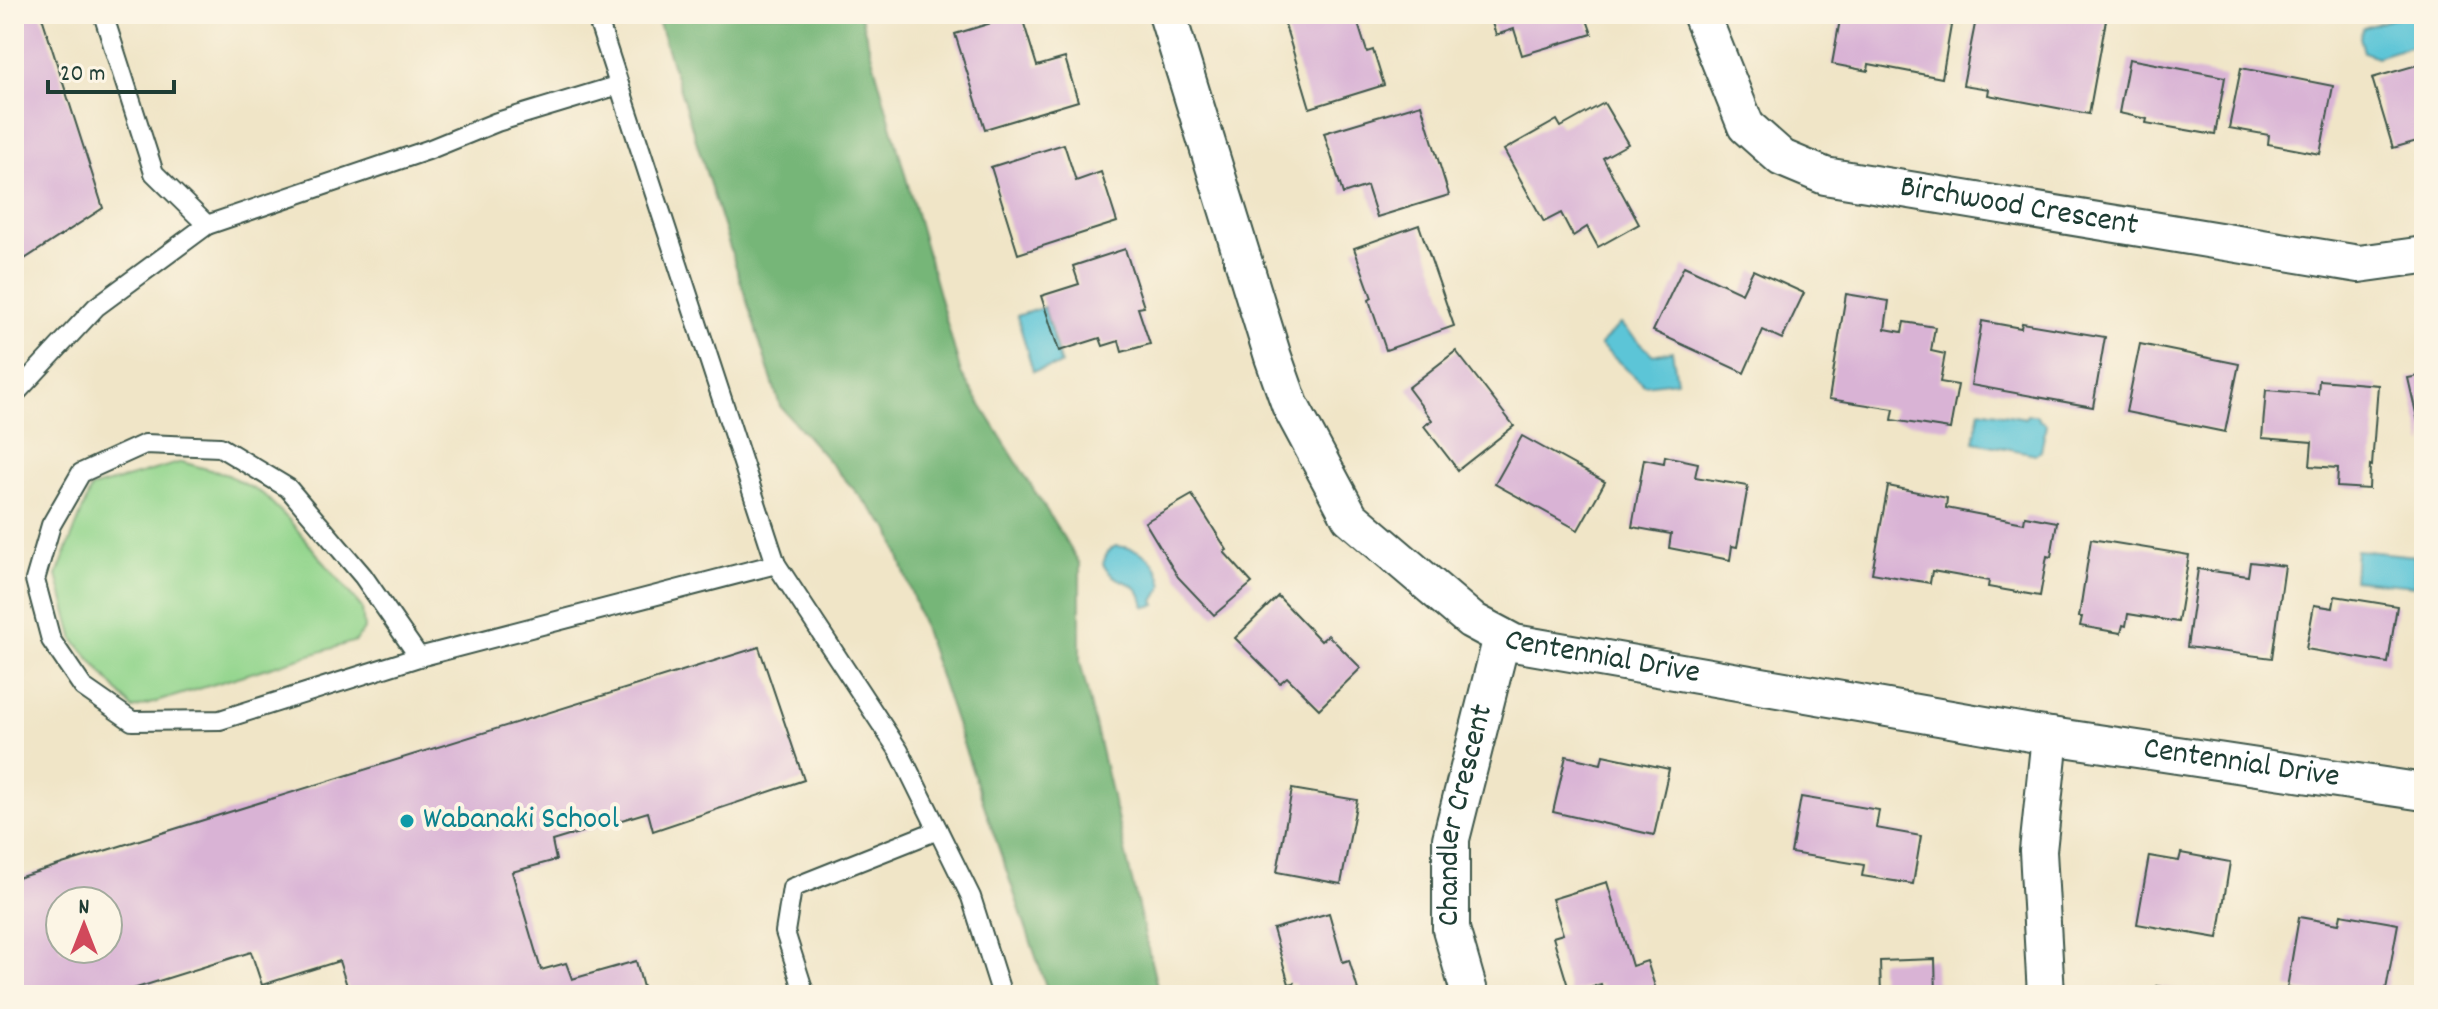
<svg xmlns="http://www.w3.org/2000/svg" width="2438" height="1009" viewBox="0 0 2438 1009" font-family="Dekko,sans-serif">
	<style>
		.green { fill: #93d58d; stroke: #598960; stroke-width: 2 }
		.forest { fill: #76b678; stroke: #4a7a56; stroke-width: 2 }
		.water { fill: #5bc5d7; stroke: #3d8186; stroke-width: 2 }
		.building { fill: #d9b3d5; fill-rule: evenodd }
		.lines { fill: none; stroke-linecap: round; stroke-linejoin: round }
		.service-casing { stroke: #3e564a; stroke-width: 22 }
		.minor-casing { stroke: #3e564a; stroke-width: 40 }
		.service { stroke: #fff; stroke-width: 18 }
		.minor { stroke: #fff; stroke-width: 36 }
		.culture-dot { fill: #0f9aa8; stroke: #fcf5e5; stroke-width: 3 }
		.labels { text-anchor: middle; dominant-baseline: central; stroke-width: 8; stroke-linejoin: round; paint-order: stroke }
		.street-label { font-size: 32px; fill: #1f3d34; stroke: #fcf5e5 }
		.culture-label { font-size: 32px; fill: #0d838f; stroke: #fcf5e5; text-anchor: start }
	</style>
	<rect width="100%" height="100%" fill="#fcf5e5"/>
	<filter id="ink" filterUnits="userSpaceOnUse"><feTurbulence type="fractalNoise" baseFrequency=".0125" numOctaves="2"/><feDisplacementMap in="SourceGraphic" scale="16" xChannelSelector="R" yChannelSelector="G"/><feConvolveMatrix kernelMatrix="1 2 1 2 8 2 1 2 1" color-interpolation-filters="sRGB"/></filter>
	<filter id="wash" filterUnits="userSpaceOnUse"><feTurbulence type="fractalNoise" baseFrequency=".006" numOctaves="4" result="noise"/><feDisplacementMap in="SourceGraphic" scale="32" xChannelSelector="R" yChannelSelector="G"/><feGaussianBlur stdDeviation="1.8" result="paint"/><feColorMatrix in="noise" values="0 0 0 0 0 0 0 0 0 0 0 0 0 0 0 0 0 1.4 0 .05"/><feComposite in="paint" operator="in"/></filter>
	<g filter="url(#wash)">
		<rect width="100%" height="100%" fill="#f0e5c7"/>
		<polygon class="green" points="182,462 228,475 263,494 289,520 362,608 364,629 356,641 133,709 74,640 57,575 91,488"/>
		<polygon class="forest" points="656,14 860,14 961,373 1080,564 1080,661 1159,995 1049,995 890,530 780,406"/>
		<g class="water">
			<polygon points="2404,15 2416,19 2420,33 2415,45 2377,57 2364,52 2360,37 2363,28"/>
			<polygon points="1044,307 1061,365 1033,371 1017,316"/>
			<polygon points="1620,324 1653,355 1672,351 1677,381 1644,385 1600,345"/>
			<polygon points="1980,410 2026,418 2027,415 2036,415 2039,420 2046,424 2041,451 2036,454 1974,442"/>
			<path d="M1116,546c26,2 43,14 47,40l-9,15 2,4 -11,2c-7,-34 -29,-18 -42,-43 2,-8 5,-15 13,-18z"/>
			<polygon points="2356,550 2415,556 2414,586 2354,580"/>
		</g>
		<g id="blocks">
			<g class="building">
				<polygon points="14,14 41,14 103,208 14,266"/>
				<polygon points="1021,14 1037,66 1065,58 1078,101 985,129 955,34"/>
				<polygon points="1297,14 1355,14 1367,52 1373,50 1384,85 1310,108 1283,18"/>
				<polygon points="1489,14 1585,14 1592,34 1522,55 1514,29 1496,35"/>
				<polygon points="1841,14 1953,14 1942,78 1869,64 1868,71 1832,64"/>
				<polygon points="1977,14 2076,14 2106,20 2089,114 1988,95 1989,89 1963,85"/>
				<polygon points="2129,59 2225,77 2215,135 2146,123 2147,119 2119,113"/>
				<polygon points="2424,63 2424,139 2393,148 2372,78"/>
				<polygon points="2241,68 2333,86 2320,154 2268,144 2269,135 2229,128"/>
				<polygon points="1604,103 1628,144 1603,158 1639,224 1598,247 1587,227 1573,236 1561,213 1544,222 1504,150 1557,120 1561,127"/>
				<polygon points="1421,104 1449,195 1377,217 1367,186 1343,194 1324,133"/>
				<polygon points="1064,144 1076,181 1101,172 1117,222 1018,254 991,167"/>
				<polygon points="1419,225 1454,326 1386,350 1369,300 1372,298 1354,248"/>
				<polygon points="1125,249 1144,307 1138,308 1150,344 1122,352 1119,341 1103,346 1100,338 1059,351 1041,296 1079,284 1073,266"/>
				<polygon points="1684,266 1742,293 1753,270 1804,293 1782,339 1763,330 1744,373 1653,331"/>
				<polygon points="1846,294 1889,301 1885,329 1902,332 1904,322 1935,327 1931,351 1945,354 1940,382 1958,385 1950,429 1892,420 1894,409 1829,399"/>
				<polygon points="1982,321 2021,328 2022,323 2105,337 2093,407 1971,385"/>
				<polygon points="2140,344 2239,364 2225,432 2126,412"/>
				<polygon points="1456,351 1514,426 1458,470 1424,426 1432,420 1408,388"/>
				<polygon points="2424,375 2424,444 2423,444 2408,378"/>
				<polygon points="2319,380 2378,385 2372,466 2370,465 2369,489 2337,487 2338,468 2310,466 2312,442 2262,438 2266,390 2318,394"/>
				<polygon points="1522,436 1605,482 1578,530 1495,484"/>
				<polygon points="1665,456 1698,463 1695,477 1748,486 1737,547 1732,546 1730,560 1669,548 1671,534 1632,527 1644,459 1664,463"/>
				<polygon points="1888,486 1947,498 1946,508 2024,523 2025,516 2057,522 2051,557 2047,556 2040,596 1988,587 1989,581 1932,571 1930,583 1872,573"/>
				<polygon points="1192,495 1227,550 1224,552 1252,583 1214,615 1178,577 1145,522"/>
				<polygon points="2091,539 2189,555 2178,622 2128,614 2126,626 2123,625 2121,633 2080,626 2082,617 2079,617"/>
				<polygon points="2250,562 2285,566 2272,658 2187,647 2198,569 2248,576"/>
				<polygon points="1278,596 1321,641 1328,635 1361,668 1319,709 1287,677 1280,683 1235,638"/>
				<polygon points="2335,596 2397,606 2388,663 2306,649 2314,605 2333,608"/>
				<path d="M759,647l45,133 -151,51 -5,-19 -96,29 4,19 -44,12 29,98 25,-7 6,16 64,-18 9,34h-295l-11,-34 -77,24 -11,-33 -137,43h-100v-116zM60,901h48v48h-48z"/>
				<polygon points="1603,755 1669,769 1654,835 1553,812 1566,756 1601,764"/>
				<polygon points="1292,789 1357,800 1341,884 1277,872"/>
				<polygon points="1801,797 1879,810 1876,828 1921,836 1913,884 1862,876 1864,865 1791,853"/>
				<polygon points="2181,853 2230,862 2218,938 2137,924 2149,856 2179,861"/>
				<polygon points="1607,882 1632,966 1647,961 1657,993 1649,995 1604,995 1601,984 1570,993 1553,937 1563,934 1552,899"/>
				<polygon points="1329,913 1343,962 1349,960 1358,990 1340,995 1297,995 1294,983 1289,984 1273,929"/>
				<polygon points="2341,914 2398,924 2385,995 2328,995 2287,988 2299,917 2339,924"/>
				<polygon points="1935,959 1936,995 1881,995 1880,961"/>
				<polygon points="2157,986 2196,993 2196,995 2156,995"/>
			</g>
		</g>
	</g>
	<g filter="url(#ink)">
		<use href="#blocks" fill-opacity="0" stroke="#3e564a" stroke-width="2"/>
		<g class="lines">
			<g class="service-casing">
				<g id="service">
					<polyline points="103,14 154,173 207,225"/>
					<polyline points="596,14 776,564 899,751 971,897 1002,995"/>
					<polyline points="14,395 96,307 207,225 428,150 497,122 619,85"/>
					<polyline points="419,657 363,576 288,488 220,447 145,444 81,473 51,525 35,580 51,640 83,687 132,721 220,720 419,657 776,564"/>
					<polyline points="805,995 785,932 792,888 938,830"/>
				</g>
			</g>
			<g class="minor-casing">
				<g id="minor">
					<path id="s1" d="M1167,14l106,343 17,48 60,112 121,103 43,23 517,90 393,59"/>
					<path id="s2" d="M1701,14l45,112 36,32 43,18 534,88 65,-9"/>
					<path id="s3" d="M1470,995l-19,-66v-90l51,-202"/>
					<polyline points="2046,995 2038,851 2050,736"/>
				</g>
			</g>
			<use href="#service" class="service"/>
			<use href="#minor" class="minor"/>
		</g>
	</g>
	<circle class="culture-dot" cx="407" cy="821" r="8"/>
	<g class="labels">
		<g class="street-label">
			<text stroke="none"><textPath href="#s2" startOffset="412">Birchwood Crescent</textPath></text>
			<text stroke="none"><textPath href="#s1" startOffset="834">Centennial Drive</textPath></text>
			<text stroke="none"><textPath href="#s1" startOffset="1482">Centennial Drive</textPath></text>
			<text stroke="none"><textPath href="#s3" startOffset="184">Chandler Crescent</textPath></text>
		</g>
		<g class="culture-label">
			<text x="423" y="821">Wabanaki School</text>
		</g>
	</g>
	<rect width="2438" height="1009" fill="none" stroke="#fcf5e5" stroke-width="48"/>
	<g transform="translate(84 925)"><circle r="38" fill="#fcf5e5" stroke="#a4ab9e" stroke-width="2"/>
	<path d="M0-6L14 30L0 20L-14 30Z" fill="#d1495b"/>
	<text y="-12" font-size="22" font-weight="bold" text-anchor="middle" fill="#1f3d34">N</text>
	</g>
	<path d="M48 80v12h126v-12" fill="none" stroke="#1f3d34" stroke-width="4"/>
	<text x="60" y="80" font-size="24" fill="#1f3d34" stroke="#fcf5e5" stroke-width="6" paint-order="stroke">20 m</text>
</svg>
